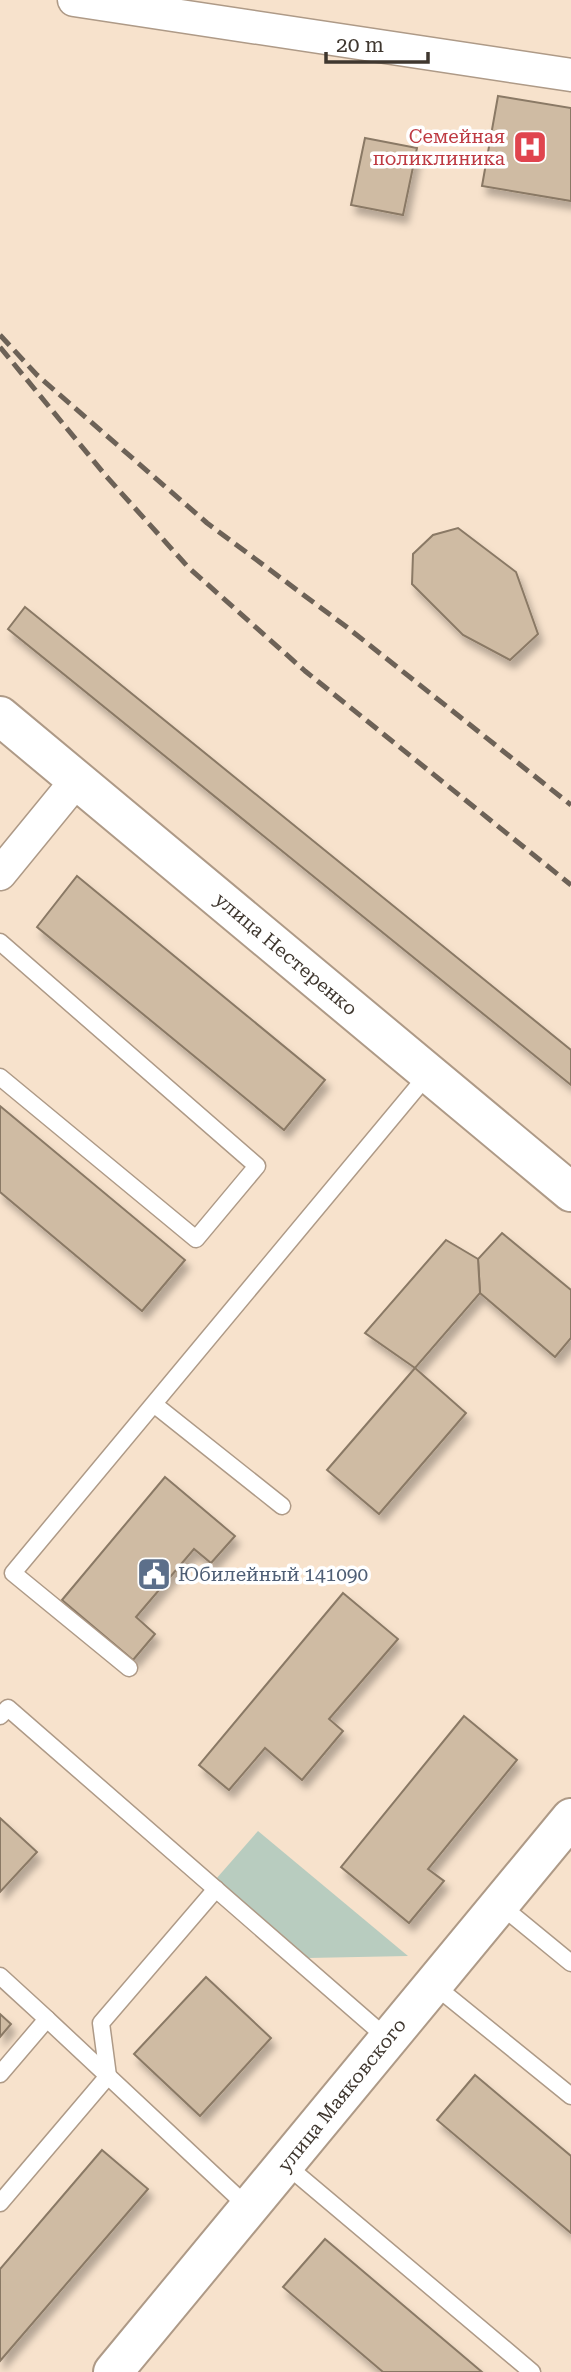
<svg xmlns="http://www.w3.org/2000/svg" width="571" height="2372" viewBox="0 0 571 2372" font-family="'Roboto Serif',serif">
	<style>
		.green { fill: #b8ccbf }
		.building { fill: #cfbba3; stroke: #8a7965; stroke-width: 2; filter: url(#shadow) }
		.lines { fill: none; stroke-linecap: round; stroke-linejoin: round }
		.service-casing { stroke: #ae9a87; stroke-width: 19 }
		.minor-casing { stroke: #ae9a87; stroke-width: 35 }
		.tertiary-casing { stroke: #ae9a87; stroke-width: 42 }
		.service { stroke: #fff; stroke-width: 16 }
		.minor { stroke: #fff; stroke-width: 32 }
		.tertiary { stroke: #fff; stroke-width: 38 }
		.rail { stroke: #6d6257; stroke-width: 5; stroke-dasharray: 14 7; stroke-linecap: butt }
		.labels { text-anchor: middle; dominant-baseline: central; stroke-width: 7; stroke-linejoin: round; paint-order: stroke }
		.health-label { font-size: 19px; fill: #be3a42; stroke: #fff; text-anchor: end }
		.street-label { font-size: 19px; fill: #3f372f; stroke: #fff }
		.service-label { font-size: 19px; fill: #4e5e75; stroke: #fff; text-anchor: start }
	</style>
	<defs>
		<filter id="shadow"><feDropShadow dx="4.5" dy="8" stdDeviation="3.5" flood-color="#0004"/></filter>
	</defs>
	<rect width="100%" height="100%" fill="#f7e2cc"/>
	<polygon class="green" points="258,1831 408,1956 308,1958 216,1879"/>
	<g class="building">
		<polygon points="498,96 571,108 571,201 482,186"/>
		<polygon points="365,138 417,148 403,215 351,205"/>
		<polygon points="458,528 516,572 538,634 510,660 463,635 412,584 413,554 433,535"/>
		<polygon points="25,607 571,1050 571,1085 8,629"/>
		<polygon points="77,876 325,1080 284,1130 37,927"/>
		<polygon points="0,1106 185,1260 142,1311 0,1192"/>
		<polygon points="502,1233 571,1290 571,1338 555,1357 480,1293 478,1259"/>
		<polygon points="446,1240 478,1259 480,1293 415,1368 365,1333"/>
		<polygon points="415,1368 466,1413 379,1514 327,1470"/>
		<polygon points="165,1477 235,1536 211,1563 194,1549 136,1617 155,1634 133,1660 62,1600"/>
		<polygon points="343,1593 398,1639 329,1719 343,1731 302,1780 265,1748 229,1790 199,1765"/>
		<polygon points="464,1716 517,1760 428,1869 444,1881 409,1923 341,1867"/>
		<polygon points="0,1818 37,1852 0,1892"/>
		<polygon points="206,1977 271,2038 200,2116 134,2054"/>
		<polygon points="0,2014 11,2024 0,2037"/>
		<polygon points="475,2075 571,2156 571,2233 437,2120"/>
		<polygon points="102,2150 148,2189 0,2361 0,2269"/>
		<polygon points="325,2239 482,2372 383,2372 283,2287"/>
	</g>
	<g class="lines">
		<g class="service-casing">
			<g id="service">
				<polyline points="0,942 257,1166 196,1239 0,1077"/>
				<polyline points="155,1405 282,1506"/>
				<polyline points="129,1668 13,1573 429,1073"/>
				<polyline points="0,1716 8,1708 388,2039"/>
				<polyline points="499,1904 571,1963"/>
				<polyline points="0,1976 47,2019 0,2074"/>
				<polyline points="434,1985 571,2096"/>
				<polyline points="47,2019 249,2208"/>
				<polyline points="285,2164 532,2372"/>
				<polyline points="0,2203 108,2076 101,2023 216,1889"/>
			</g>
		</g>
		<g class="minor-casing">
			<g id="minor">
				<polyline points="74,0 571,75"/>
				<polyline points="0,874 76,781"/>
			</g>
		</g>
		<g class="tertiary-casing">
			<g id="tertiary">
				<polyline points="0,716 571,1192"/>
				<polyline points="113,2372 571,1818"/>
			</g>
		</g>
		<use href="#service" class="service"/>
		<use href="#minor" class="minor"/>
		<use href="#tertiary" class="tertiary"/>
		<g class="rail">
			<polyline points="0,335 37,375 207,523 348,628 571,805"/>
			<polyline points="0,347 106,476 188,567 305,671 571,885"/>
		</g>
	</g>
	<defs>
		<g id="hospital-square" transform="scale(1.75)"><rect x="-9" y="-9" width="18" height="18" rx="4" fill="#e0444e" stroke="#fff"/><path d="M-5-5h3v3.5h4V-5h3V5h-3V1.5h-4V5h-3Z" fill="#fff"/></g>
		<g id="civic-square" transform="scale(1.75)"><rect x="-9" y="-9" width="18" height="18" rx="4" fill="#5c6f8a" stroke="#fff"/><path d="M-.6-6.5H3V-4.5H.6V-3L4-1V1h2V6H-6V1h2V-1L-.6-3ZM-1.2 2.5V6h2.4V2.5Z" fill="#fff"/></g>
	</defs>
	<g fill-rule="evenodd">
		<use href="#hospital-square" x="530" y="147"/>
		<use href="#civic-square" x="154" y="1574"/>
	</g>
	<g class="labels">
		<g class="health-label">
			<text x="505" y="136">Семейная<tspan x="505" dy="22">поликлиника</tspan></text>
		</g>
		<g class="street-label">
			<text transform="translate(286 954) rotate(40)">улица Нестеренко</text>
			<text transform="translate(342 2095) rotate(-51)">улица Маяковского</text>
		</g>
		<g class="service-label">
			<text x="178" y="1574">Юбилейный 141090</text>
		</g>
	</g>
	<path d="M326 52v10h102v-10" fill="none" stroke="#3f372f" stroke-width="3.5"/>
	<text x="336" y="52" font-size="21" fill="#3f372f" stroke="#ffffff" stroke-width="5" paint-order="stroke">20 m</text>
</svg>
